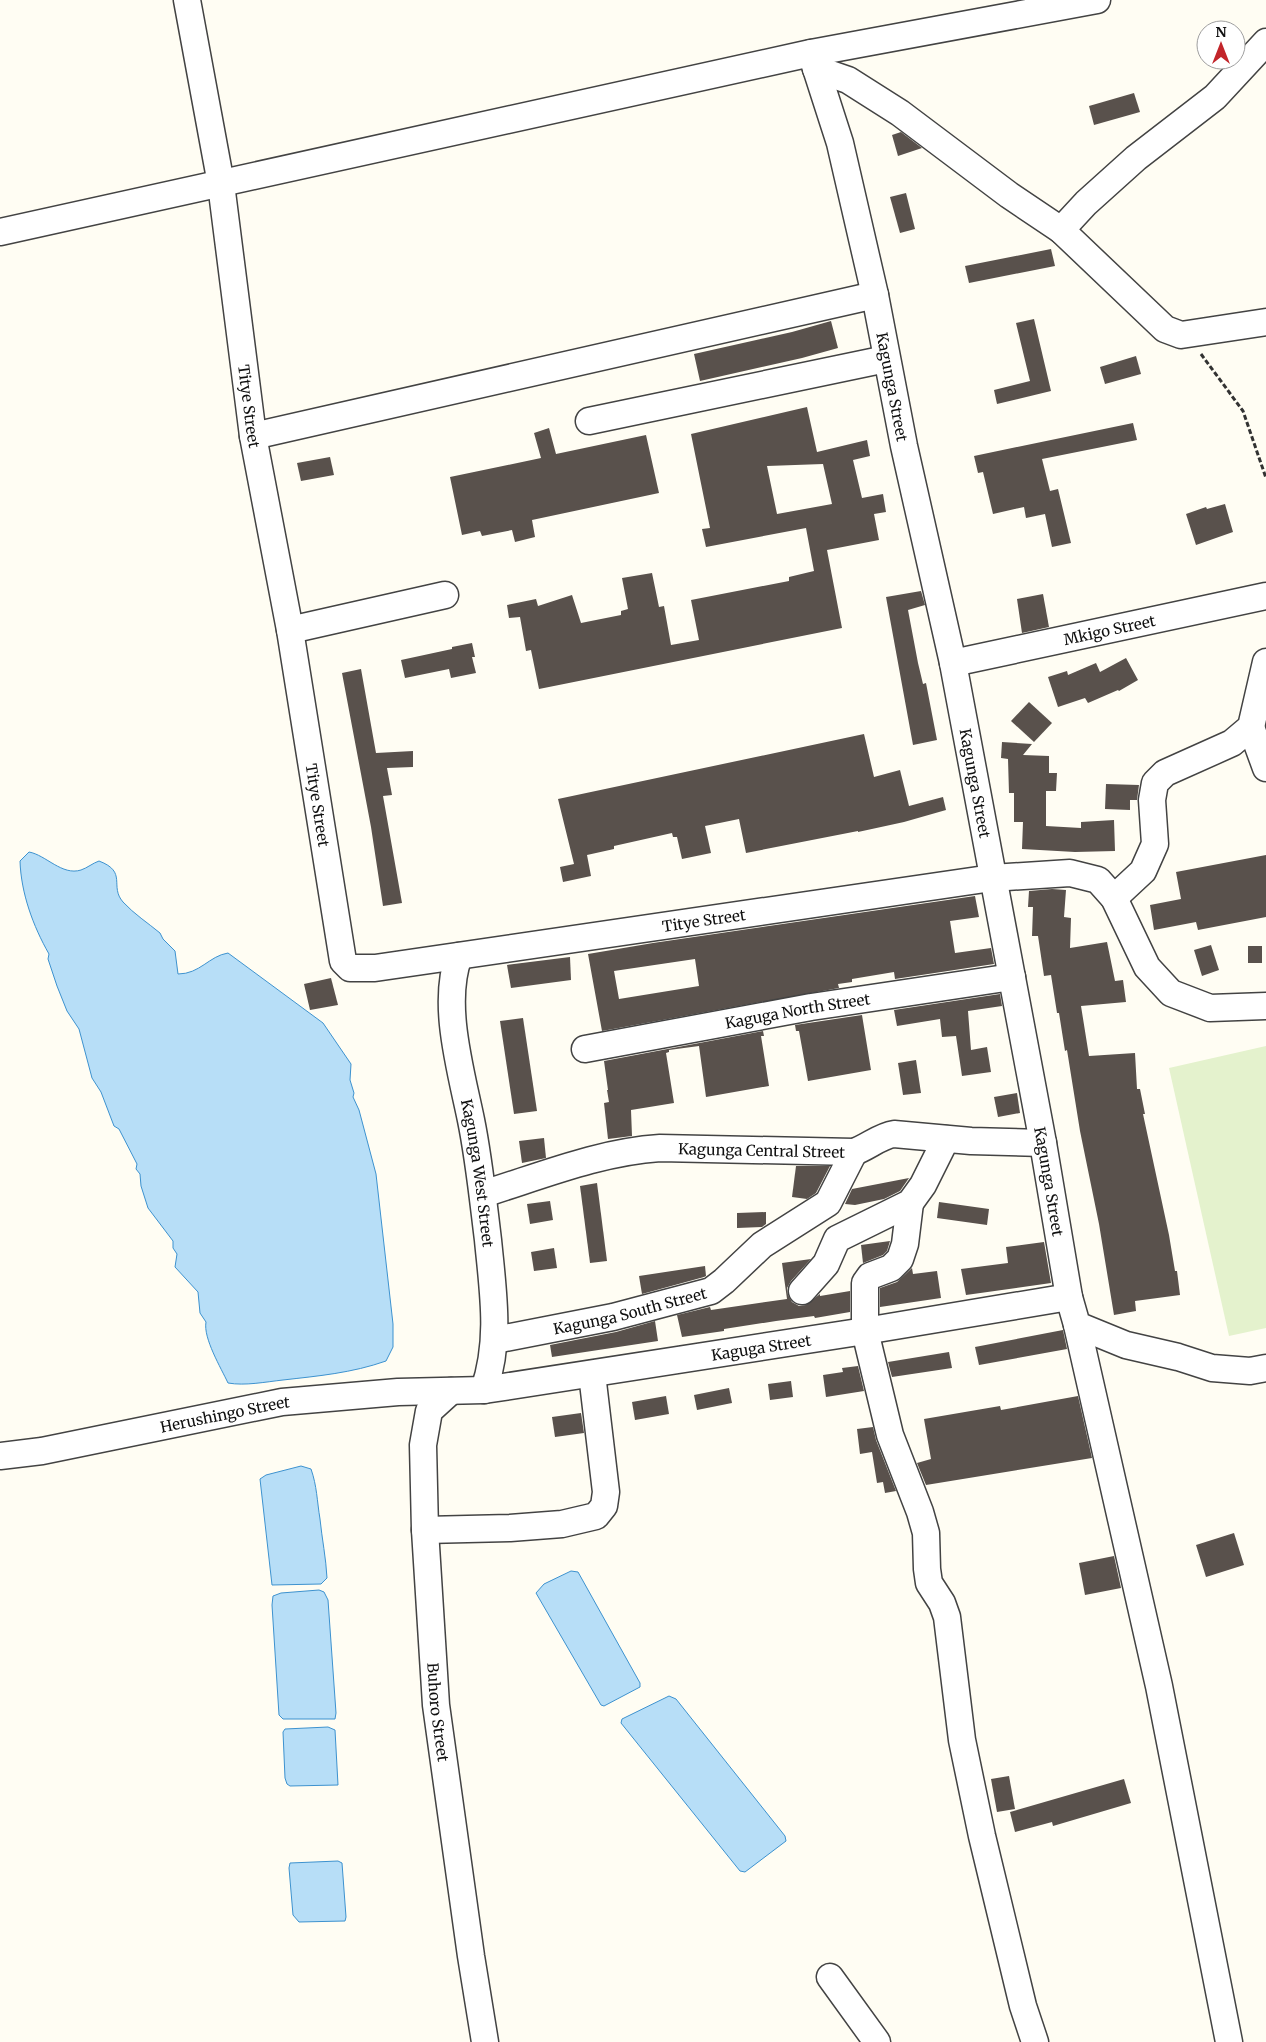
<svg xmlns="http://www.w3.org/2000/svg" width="1266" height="2042" viewBox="0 0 1266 2042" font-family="Merriweather,serif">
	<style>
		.pitch { fill: #e4f2cd }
		.water { fill: #b7def7; stroke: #3d92cf }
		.building { fill: #59514c; fill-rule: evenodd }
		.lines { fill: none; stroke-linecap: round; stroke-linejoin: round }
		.minor-casing { stroke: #434343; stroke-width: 29 }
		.path { stroke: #323232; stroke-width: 3; stroke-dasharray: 5 2.5; stroke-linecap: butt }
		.minor { stroke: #fff; stroke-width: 26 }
		.labels { text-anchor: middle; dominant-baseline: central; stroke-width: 5; stroke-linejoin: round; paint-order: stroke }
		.street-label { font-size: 15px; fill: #101010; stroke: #fff }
	</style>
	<rect width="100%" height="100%" fill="#fffdf3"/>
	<polygon class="pitch" points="1266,1046 1266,1328 1229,1336 1169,1068"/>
	<g class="water">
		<path d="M29,852c17,3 33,24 52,18 6,-2 12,-7 18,-9 29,11 10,25 24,41 11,12 25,21 37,31l3,6 12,12 3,23c22,0 31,-18 50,-21l95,70 28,41 -1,16 4,13 -1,4 6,13 17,64 17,150v23l-7,14c-34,12 -68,15 -103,19 -18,2 -38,6 -55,3 -7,-15 -25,-45 -22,-61l-6,-9 -2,-21 -23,-25 2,-13 -4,-6v-7l-25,-33 -7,-22 -1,-12 -4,-5 1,-5 -18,-35 -5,-3 -13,-34 -9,-14 -13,-49 -12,-18 -10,-25 -9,-27 1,-5c-16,-28 -28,-61 -29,-93z"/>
		<path d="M301,1466l10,3c6,17 6,32 9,50 2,20 6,39 7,59l-6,6 -49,1 -12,-106 6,-4z"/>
		<polygon points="571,1571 578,1572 640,1683 640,1687 604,1706 601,1705 536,1593 544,1584"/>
		<polygon points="319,1590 324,1592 328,1600 336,1713 335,1719 283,1719 279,1715 272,1605 273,1596 281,1593"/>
		<polygon points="669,1696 676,1699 785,1836 786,1841 745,1872 740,1871 621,1723 622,1719"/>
		<polygon points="328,1727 335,1730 338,1785 290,1786 287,1784 285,1778 283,1732 285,1729"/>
		<polygon points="338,1861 342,1863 346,1917 345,1921 299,1922 293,1915 289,1868 290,1863"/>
	</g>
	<g class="building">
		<polygon points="1134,93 1140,112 1094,125 1089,106"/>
		<polygon points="901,132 922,148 898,156 892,135"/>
		<polygon points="906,193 915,229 900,233 890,197"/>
		<polygon points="1051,249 1055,266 969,283 965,266"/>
		<polygon points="1034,319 1051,391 997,404 994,390 1030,381 1016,323"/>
		<polygon points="831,321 838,348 802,358 700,381 694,354 792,332"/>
		<polygon points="1136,356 1141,374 1105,384 1100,367"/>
		<path d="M807,407l10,45 50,-12 3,16 -17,4 9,38 21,-4 3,18 -12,2 5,26 -52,10 15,78 -303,61 -8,-39 -5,1 -6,-34 -11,1 -2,-13 29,-6 2,7 34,-11 9,28 40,-8v-4l7,-2 -6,-31 30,-5 7,34 5,-1 7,39 28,-5 -8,-40 98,-19v-4l25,-6 -8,-43 -100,19 -4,-18 8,-1 -19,-94zM823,464l9,40 -55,10 -10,-48z"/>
		<polygon points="1133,423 1137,440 1042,459 1050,491 1058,489 1071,543 1052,547 1045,514 1026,518 1024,507 993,514 983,472 978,473 974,456"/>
		<polygon points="549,428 556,454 646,435 659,493 532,520 535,537 515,542 512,530 482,536 480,531 462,535 450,477 541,458 534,433"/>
		<polygon points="330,457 334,475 301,481 297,463"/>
		<polygon points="1225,504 1233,532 1196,545 1186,514 1206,507 1207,509"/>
		<polygon points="921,591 925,605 908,610 918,663 923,684 926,683 937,740 913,745 886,597"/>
		<polygon points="1043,594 1049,627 1022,633 1017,599"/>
		<polygon points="472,643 475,657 472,657 476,673 451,678 449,669 405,678 401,660 452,649 452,647"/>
		<polygon points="1126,658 1138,680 1119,691 1118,690 1088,703 1085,698 1058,707 1048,677 1067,671 1068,675 1096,663 1100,672"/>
		<polygon points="361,669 376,753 413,751 413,767 387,768 392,795 383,796 402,903 383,906 371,827 342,673"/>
		<polygon points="1029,702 1052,723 1034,742 1011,721"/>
		<polygon points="864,734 874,777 900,770 909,806 943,797 946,810 904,822 858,832 858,831 746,853 739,819 705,826 711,853 682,859 677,837 673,837 672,833 614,846 614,849 587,855 591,876 563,882 560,867 574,864 558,799"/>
		<polygon points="1002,742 1032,744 1023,755 1049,756 1049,773 1057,773 1056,791 1046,791 1046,826 1081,828 1081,822 1114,820 1115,851 1075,852 1022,849 1023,822 1014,822 1014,793 1009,793 1008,759 1001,758"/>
		<polygon points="1106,784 1139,785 1137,800 1130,800 1130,810 1105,809"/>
		<polygon points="1266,855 1266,917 1198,930 1196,922 1154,930 1150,905 1181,899 1176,872"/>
		<polygon points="1052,889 1066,890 1064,917 1071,918 1070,948 1107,942 1115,981 1123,980 1126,1002 1081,1006 1089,1056 1135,1053 1137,1089 1140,1089 1145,1114 1143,1114 1169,1235 1175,1271 1177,1271 1180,1295 1135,1301 1136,1311 1114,1315 1099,1224 1080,1131 1067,1050 1065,1051 1059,1013 1057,1013 1051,975 1044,976 1038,936 1032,936 1033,907 1028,907 1029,891"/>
		<path d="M975,896l4,21 -29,4 5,32 36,-5 3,16 -99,15 -1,-7 -42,7v3l-14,2 1,4 -237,43 -14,-77 65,-11zM695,959l4,27 -80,13 -5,-28z"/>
		<polygon points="1211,945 1219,970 1202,976 1194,950"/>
		<rect x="1248" y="946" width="14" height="17"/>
		<polygon points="570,957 571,980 511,988 507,965"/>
		<polygon points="331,978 338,1005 310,1010 304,984"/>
		<polygon points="1000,994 1002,1006 968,1011 971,1050 987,1047 991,1072 962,1076 956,1036 942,1037 940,1019 897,1026 894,1010"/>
		<polygon points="862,1015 871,1070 808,1081 799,1031 796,1031 795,1025"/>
		<polygon points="523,1018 537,1111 514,1114 500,1021"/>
		<polygon points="763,1031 764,1036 761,1036 769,1086 706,1097 699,1046 669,1050 669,1052 666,1053 674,1103 631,1110 632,1136 608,1139 604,1103 609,1102 607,1090 608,1090 604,1061"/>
		<polygon points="916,1060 921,1093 903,1095 898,1063"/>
		<polygon points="1017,1093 1020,1113 998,1117 994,1097"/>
		<polygon points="544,1138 546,1158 522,1163 519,1141"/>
		<polygon points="796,1166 830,1166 816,1193 807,1199 792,1197"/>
		<polygon points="909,1178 900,1191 884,1199 855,1205 845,1204 852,1189"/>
		<polygon points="597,1183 607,1261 590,1263 580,1186"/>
		<polygon points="550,1201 553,1220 530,1224 527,1204"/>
		<polygon points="939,1202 989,1209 987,1225 937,1218"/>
		<polygon points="766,1212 766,1224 762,1227 737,1228 737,1213"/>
		<polygon points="890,1241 887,1251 883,1255 863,1263 861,1245"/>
		<polygon points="1044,1242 1051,1283 966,1295 961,1269 1008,1263 1006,1247"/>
		<polygon points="554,1248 557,1268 534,1271 531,1252"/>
		<polygon points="811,1259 791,1281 787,1288 788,1295 792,1302 799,1306 806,1305 820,1294 820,1296 850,1291 850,1312 815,1318 814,1316 776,1321 724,1329 724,1331 682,1337 677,1315 710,1307 711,1310 787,1299 782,1263"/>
		<polygon points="705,1266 706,1276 704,1277 642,1294 639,1276"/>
		<polygon points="912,1268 913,1274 937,1271 941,1298 880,1307 880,1288 897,1282"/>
		<polygon points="655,1321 658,1341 552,1357 550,1345 616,1332"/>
		<polygon points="1063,1330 1067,1349 979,1365 975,1347"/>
		<polygon points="949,1352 952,1368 892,1377 888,1362"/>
		<polygon points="858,1366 864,1391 826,1397 823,1375 843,1372 842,1368"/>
		<polygon points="791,1381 793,1397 770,1400 768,1384"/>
		<polygon points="729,1388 732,1403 697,1410 694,1395"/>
		<polygon points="666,1396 669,1414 635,1420 632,1402"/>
		<polygon points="1078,1396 1092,1458 926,1485 917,1463 931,1459 924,1419 1000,1406 1001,1410"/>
		<polygon points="581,1413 584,1433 555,1437 552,1417"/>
		<polygon points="873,1427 876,1440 896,1491 885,1493 883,1482 877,1483 872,1452 860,1454 857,1429"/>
		<polygon points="1234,1533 1244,1565 1206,1577 1196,1545"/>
		<polygon points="1114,1556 1121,1588 1085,1595 1079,1563"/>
		<polygon points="1009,1776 1015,1809 997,1812 991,1779"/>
		<polygon points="1124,1779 1131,1803 1053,1826 1052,1822 1015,1832 1010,1812"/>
	</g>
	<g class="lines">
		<g class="minor-casing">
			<g id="minor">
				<path id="s1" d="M187,0l34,184 32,252 37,194 53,331 7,7h25l617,-90 78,-5 28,7 16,18 33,69 24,26 39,15 56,-2"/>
				<path id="s2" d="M811,53l29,90 35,152 29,151 49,217 90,480 26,154 8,28 49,20 52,12 34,11 38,3 16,-3"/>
				<polyline points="816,69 848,80 900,113 1009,195 1061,230 1165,329 1181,335 1266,322"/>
				<polyline points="1061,230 1086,203 1136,158 1215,97 1266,42"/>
				<polyline points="0,232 811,53 1097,0"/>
				<polyline points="589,421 886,359"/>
				<polyline points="253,436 875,295"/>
				<polyline points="290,630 445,595"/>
				<path id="s3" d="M953,663l313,-67"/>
				<polyline points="1251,727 1266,768"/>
				<polyline points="1114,898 1143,871 1155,844 1152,800 1155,783 1165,773 1232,743 1251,727 1266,662"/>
				<path id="s4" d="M459,956c-18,47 2,115 12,164 8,39 12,80 17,120 5,52 13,100 -4,150"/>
				<path id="s5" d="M585,1049l226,-42 201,-30"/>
				<path id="s6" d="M483,1194c58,-18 116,-42 177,-46l194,4c14,-5 26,-16 40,-18l77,7 72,2"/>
				<polyline points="910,1203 905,1244 900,1259 891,1268 870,1276 865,1283 865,1331 890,1435 920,1512 926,1533 927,1569 929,1583 942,1603 947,1617 962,1740 982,1836 1023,2006 1035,2042"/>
				<polyline points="802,1291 826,1264 837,1239 910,1203 923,1185 946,1139"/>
				<polyline points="1077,1325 1159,1686 1229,2042"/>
				<path id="s7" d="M495,1340l118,-23 98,-26 13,-10 38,-36 66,-42 26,-51"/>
				<path id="s8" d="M451,1391l-22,20 -6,34 2,85 11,175 35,251 14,86"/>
				<path id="s9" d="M0,1456l42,-5 240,-49 116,-10 86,-2 381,-59 204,-34"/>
				<polyline points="425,1530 510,1528 562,1524 596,1516 604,1506 606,1492 592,1374"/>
				<polyline points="830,1977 877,2042"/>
			</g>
		</g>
		<polyline class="path" points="1201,354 1243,411 1266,478"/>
		<use href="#minor" class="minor"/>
	</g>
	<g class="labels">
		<g class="street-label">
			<text stroke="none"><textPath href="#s2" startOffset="344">Kagunga Street</textPath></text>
			<text stroke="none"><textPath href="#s1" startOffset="411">Titye Street</textPath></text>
			<text stroke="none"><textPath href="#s3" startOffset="160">Mkigo Street</textPath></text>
			<text stroke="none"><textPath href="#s2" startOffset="749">Kagunga Street</textPath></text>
			<text stroke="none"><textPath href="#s1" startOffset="816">Titye Street</textPath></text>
			<text stroke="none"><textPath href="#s1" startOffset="1341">Titye Street</textPath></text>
			<text stroke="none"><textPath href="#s5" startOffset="216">Kaguga North Street</textPath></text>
			<text stroke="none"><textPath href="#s6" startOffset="285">Kagunga Central Street</textPath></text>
			<text stroke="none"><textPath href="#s4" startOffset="220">Kagunga West Street</textPath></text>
			<text stroke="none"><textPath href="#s2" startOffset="1154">Kagunga Street</textPath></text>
			<text stroke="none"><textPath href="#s7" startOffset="138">Kagunga South Street</textPath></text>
			<text stroke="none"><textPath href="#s9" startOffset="770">Kaguga Street</textPath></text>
			<text stroke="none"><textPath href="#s9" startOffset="229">Herushingo Street</textPath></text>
			<text stroke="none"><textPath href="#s8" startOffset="332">Buhoro Street</textPath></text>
		</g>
	</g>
	<g transform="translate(1221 45)"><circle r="24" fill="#ffffff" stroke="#9f9f9f"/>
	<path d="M0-4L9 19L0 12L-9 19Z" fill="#c2252a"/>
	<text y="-8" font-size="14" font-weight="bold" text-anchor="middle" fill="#101010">N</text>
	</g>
</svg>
